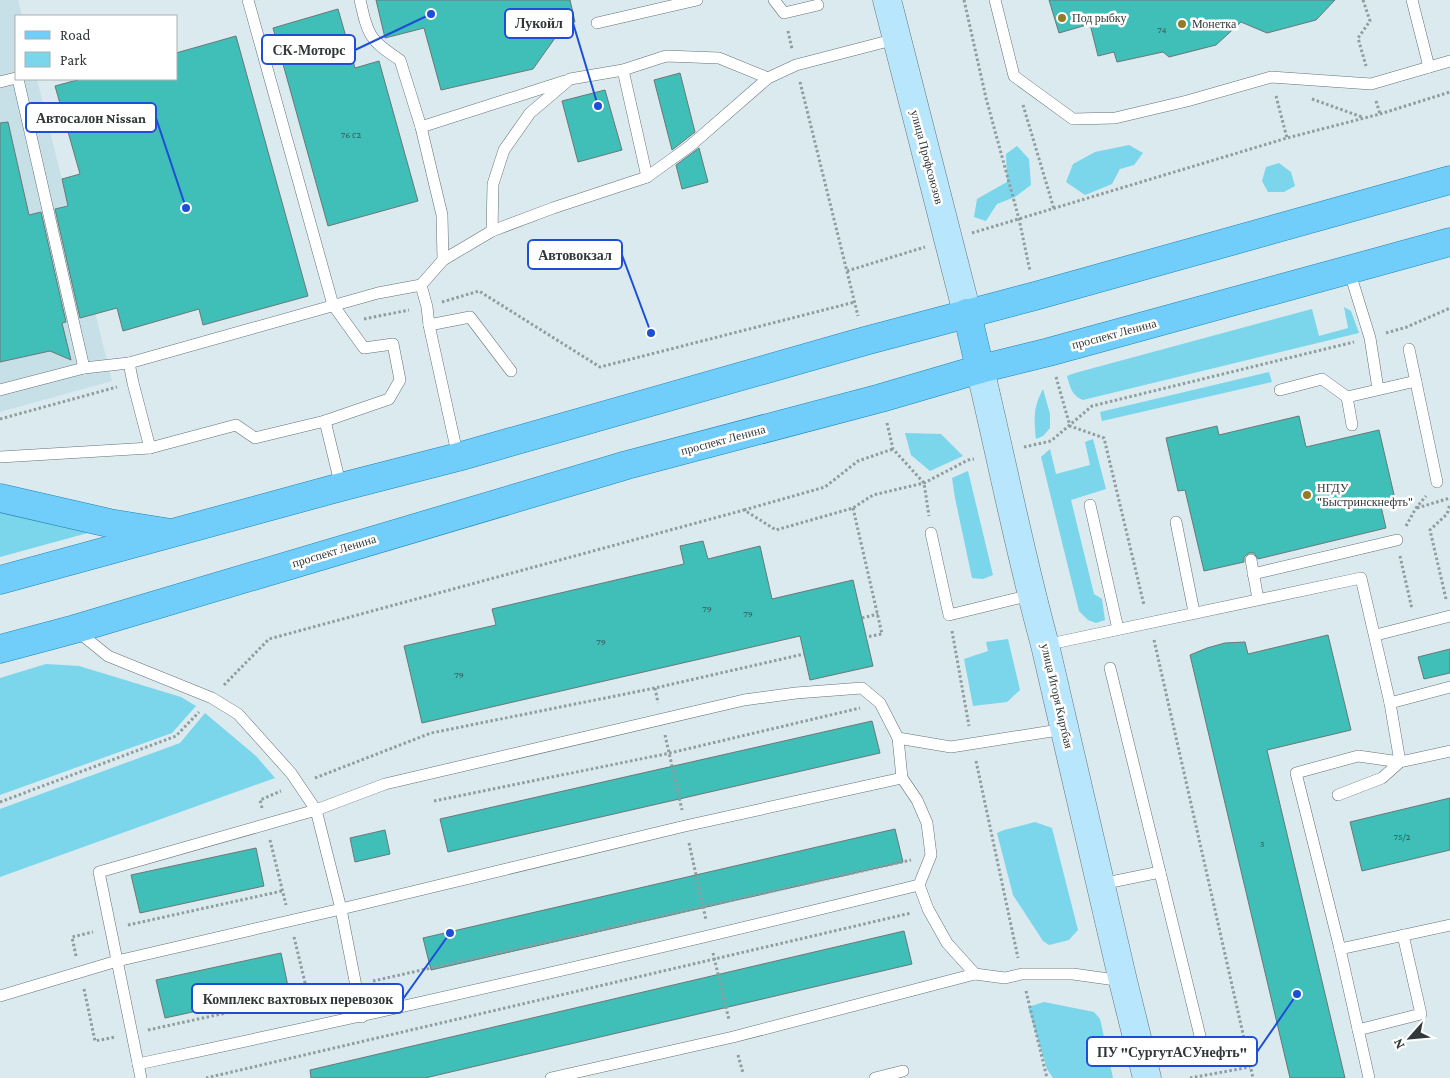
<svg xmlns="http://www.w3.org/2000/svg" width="1450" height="1078" viewBox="0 0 1450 1078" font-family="'Crimson Pro',serif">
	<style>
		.built { fill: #c7e0e7 }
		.green { fill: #7bd5eb }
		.building { fill: #40beb8; stroke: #697877 }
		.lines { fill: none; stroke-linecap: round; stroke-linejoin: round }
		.service-casing { stroke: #647276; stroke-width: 12 }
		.secondary-casing { stroke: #647276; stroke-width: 29 }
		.primary-casing { stroke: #1e83b4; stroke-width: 29 }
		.path { stroke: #919c9f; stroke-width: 3; stroke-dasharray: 2.5 2.5; stroke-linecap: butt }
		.service { stroke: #fff; stroke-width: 11 }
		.secondary { stroke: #b8e6fc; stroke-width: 28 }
		.primary { stroke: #71cdfa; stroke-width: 28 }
		.poi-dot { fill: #947b22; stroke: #fff; stroke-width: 2 }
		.labels { text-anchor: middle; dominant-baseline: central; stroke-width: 5; stroke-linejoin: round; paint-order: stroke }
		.number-label { font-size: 10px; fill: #365a59 }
		.poi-label { font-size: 12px; fill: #323839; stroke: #fff; text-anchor: start }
		.street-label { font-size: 12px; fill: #323839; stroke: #fff }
		.leader { fill: none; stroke: #1d4ed8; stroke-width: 2 }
		.callout-dot { fill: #1d4ed8; stroke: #fff; stroke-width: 2 }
		.callout { fill: #fff; stroke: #1d4ed8; stroke-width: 2 }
		.callout-label { font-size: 14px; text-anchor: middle; font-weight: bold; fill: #323839 }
	</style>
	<rect width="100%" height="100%" fill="#daeaee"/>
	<polygon class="built" points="0,0 18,0 22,16 16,16 16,79 37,79 112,381 0,412"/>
	<g class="green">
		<polygon points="1129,145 1143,153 1134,165 1120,169 1112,184 1085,195 1066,182 1073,164 1095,152"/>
		<polygon points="1017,146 1029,159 1031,185 1015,197 997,204 986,221 974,217 977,199 1007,182 1006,154"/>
		<polygon points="1279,163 1291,172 1295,186 1284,192 1268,192 1262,181 1266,167"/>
		<path d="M1344,307l7,4 8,22 -276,67c-11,-4 -13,-13 -16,-24l8,-3 237,-64 7,27 29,-8z"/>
		<polygon points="1269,372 1272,382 1102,421 1100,412"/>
		<path d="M1043,389l7,25v14l-7,8 -7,3c-2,-21 -3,-31 7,-50z"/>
		<polygon points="905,433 941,434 963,456 930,471 911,455"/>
		<polygon points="1093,439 1106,489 1071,500 1094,594 1102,599 1105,620 1096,623 1088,620 1079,611 1041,457 1050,449 1056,474 1090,465 1085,442"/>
		<polygon points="968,471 993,575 983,579 972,578 955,498 952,478"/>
		<polygon points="0,511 95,531 0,557"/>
		<polygon points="1008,639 1020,690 1007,702 973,706 964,659 988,651 986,642"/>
		<polygon points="46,664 79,666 181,697 196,706 172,733 0,795 0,678"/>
		<polygon points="205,713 256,756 275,778 0,877 0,809 180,743"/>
		<polygon points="1035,822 1052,828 1078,930 1069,940 1049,945 1043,941 1013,895 997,833 1004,830"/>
		<polygon points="1044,1002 1094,1012 1100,1019 1113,1078 1053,1078 1047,1069 1028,1007"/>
	</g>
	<g class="building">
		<polygon points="376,0 570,0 575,22 565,24 533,69 441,90 424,28 385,38"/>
		<polygon points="1049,0 1335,0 1316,20 1267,33 1241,22 1216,45 1169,57 1163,52 1117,62 1114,52 1098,56 1090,24 1059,33"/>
		<polygon points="338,9 355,68 379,61 418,201 328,226 273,28"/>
		<polygon points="236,36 308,296 203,325 199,309 123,331 117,308 80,318 55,209 68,206 62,179 80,174 55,86 81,79 176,79 176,53"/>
		<polygon points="680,73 695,132 672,150 654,80"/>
		<polygon points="605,90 622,150 578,162 562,101"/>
		<polygon points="8,122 29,215 41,212 66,322 62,323 71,360 50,351 0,362 0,123"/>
		<polygon points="699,148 708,182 682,189 676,165"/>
		<polygon points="1299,416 1306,447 1379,430 1395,499 1380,502 1386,528 1258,559 1254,553 1249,553 1244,557 1244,562 1204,571 1185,490 1178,491 1166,438 1217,426 1219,435"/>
		<polygon points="703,541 708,559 760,546 772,599 853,580 873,666 810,680 800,636 422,723 404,646 496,625 492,609 684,564 680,546"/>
		<polygon points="1328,635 1351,730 1267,750 1345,1078 1290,1078 1190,655 1207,648 1225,643 1245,642 1248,654"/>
		<polygon points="1450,649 1450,673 1424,679 1418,657"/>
		<polygon points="872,721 880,753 448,852 440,819"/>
		<polygon points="1450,798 1450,850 1362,871 1350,822"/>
		<polygon points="895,829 903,862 431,970 423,938"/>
		<polygon points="385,830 390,854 355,862 350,838"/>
		<polygon points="256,848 264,886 140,913 131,875"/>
		<polygon points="904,931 912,964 425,1078 311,1078 310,1070"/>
		<polygon points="281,953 289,991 165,1018 156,980"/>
	</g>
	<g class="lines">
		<g class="service-casing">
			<g id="service">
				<polyline points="248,0 333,305 364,348 393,344 400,380 389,399 325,421"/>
				<path d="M360,0c8,35 9,40 40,60l21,67 21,88 1,45"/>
				<polyline points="774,0 784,13 818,5"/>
				<polyline points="995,0 1014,76 1073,119 1115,118 1187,101 1271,77 1371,84 1450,61"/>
				<polyline points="1412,0 1429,67"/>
				<polyline points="597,23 697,0"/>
				<polyline points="623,70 647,177"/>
				<polyline points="18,79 84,368"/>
				<polyline points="0,82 16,78"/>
				<polyline points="421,127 565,81"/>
				<polyline points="492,231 493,184 504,150 530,113 570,79 623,70 666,56 719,58 768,78"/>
				<polyline points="1349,270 1370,338 1378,389"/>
				<polyline points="429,325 470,317 511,371"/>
				<polyline points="1409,349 1437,482"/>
				<polyline points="129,363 133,383 150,448 236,425 255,438 325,421 341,487"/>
				<polyline points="0,390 84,368 129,363 378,293 421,285"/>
				<polyline points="1280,390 1322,379 1347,397 1416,381"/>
				<polyline points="1347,397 1352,425"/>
				<polyline points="0,457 150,448"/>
				<polyline points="458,457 429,325 427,307 421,285 443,260 492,231 553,208 647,177 690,146 768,78 796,65 896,39"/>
				<polyline points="1090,505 1118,629"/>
				<polyline points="1176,522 1194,612"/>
				<polyline points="931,533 949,615 1031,595"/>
				<polyline points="1251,560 1258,599"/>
				<polyline points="1253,574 1397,540"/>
				<polyline points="76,630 108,656 212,698 238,714 291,773 316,810 341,909 362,1017"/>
				<polyline points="1376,635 1450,616"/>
				<polyline points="1045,645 1361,578 1390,703 1400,762"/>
				<polyline points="1110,668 1202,1044"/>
				<polyline points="1390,703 1450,687"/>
				<polyline points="898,738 951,747 1065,729"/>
				<polyline points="1338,795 1382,778 1400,762"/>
				<polyline points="1101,884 1160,872"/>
				<polyline points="1340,949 1450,925"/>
				<polyline points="0,996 117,961 341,909 685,826 902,778"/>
				<polyline points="1358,1030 1421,1014 1403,935"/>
				<path d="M138,1064c261,-55 521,-115 781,-179"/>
				<polyline points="141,1078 99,872 316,810 385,784 744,700 796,693 862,688 880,703 898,738 902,778 917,800 927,823 931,855 919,885 928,909 947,943 975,974"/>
				<polyline points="551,1078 733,1037 975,974 1005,978 1022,974 1073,974 1123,981"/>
				<polyline points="875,1078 903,1071"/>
				<polyline points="1369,1078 1340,949 1296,773 1358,756 1400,762 1450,751"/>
			</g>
		</g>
		<g class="secondary-casing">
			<g id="secondary">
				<polyline points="887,0 967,313"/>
				<path d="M980,369c22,92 40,185 65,276l78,336 24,97"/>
			</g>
		</g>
		<g class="primary-casing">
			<g id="primary">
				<polyline points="967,313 980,369"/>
				<polyline points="0,498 109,523 165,532"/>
				<polyline points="0,580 341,487 458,457 865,341 1035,296 1450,180"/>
				<polyline points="0,649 75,629 627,465 881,398 980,369 1049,352 1450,242"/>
			</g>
		</g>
		<g class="path">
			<polyline points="964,0 986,98 1019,219 1030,271"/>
			<polyline points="1363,0 1370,21 1358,38 1366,66"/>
			<polyline points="788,31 792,49"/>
			<polyline points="800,82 858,316"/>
			<polyline points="1276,96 1287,138"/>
			<polyline points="1312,99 1362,117"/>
			<polyline points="1376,101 1380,114"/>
			<polyline points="1023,105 1054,209"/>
			<polyline points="972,233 1287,138 1380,114 1450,92"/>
			<polyline points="847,271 925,247"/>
			<polyline points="442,302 479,291 600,367 855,302"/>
			<polyline points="364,319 409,310"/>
			<polyline points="1386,333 1407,327 1450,308"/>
			<polyline points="1056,377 1070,426 1104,438 1144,605"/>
			<polyline points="0,419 117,387"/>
			<polyline points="887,423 893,449 924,483 929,516"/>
			<polyline points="1024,447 1051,441 1092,406 1354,342"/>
			<polyline points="853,508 882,634 866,637"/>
			<polyline points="1417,508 1450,498"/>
			<polyline points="744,510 825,487 858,461 893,449"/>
			<polyline points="1406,526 1416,508 1426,496"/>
			<polyline points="1400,556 1412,609"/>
			<polyline points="1446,599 1430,530 1447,514 1450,504"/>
			<polyline points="862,618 878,614"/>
			<polyline points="952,631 969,726"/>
			<polyline points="1154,640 1253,1078"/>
			<polyline points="224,685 269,639 744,510 776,530 853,508 873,495 924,483 968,460 974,459"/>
			<polyline points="655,688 658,703"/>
			<polyline points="665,735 682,810"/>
			<polyline points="976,761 1018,958"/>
			<polyline points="315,778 431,733 655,688 804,654"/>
			<polyline points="434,801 670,753 860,708"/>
			<polyline points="0,802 176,736 199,712"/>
			<polyline points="262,808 260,800 281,791"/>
			<polyline points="270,840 286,905"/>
			<polyline points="689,843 706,920"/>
			<polyline points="128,925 282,891"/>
			<polyline points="294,937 308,995"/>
			<polyline points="713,953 729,1020"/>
			<polyline points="76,956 72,937 93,932"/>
			<polyline points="373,981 911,860"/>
			<polyline points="84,989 95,1041 115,1037"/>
			<polyline points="1026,991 1047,1078"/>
			<polyline points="148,1030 340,988"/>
			<polyline points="738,1055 743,1073"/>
			<polyline points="206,1078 911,913"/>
			<polyline points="1190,1078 1250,1067"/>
		</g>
		<use href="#service" class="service"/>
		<use href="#secondary" class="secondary"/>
		<use href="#primary" class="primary"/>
	</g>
	<g class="poi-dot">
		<circle cx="1062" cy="18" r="5"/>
		<circle cx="1182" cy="24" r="5"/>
		<circle cx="1307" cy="495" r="5"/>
	</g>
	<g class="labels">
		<g class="number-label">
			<text x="1162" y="29">74</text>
			<text x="351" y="134">76 с2</text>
			<text x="707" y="608">79</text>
			<text x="748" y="613">79</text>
			<text x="601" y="641">79</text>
			<text x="459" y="674">79</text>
			<text x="1402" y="836">75/2</text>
			<text x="1262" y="843">3</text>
		</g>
		<g class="poi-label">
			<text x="1072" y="18">Под рыбку</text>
			<text x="1192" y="24">Монетка</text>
			<text x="1317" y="488">НГДУ<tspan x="1317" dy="14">"Быстринскнефть"</tspan></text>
		</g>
		<g class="street-label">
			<text transform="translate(927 157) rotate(75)">улица Профсоюзов</text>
			<text transform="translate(1114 334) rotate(-15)">проспект Ленина</text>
			<text transform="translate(723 440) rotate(-15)">проспект Ленина</text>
			<text transform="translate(334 551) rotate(-17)">проспект Ленина</text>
			<text transform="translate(1057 696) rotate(77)">улица Игоря Киртбая</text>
		</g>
	</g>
	<path class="leader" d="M598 106L573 23M431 14L355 50M186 208L156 118M651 333L622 255M450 933L403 999M1297 994L1257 1052"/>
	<g class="callout-dot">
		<circle cx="598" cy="106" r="5"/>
		<circle cx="431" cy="14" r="5"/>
		<circle cx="186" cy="208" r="5"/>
		<circle cx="651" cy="333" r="5"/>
		<circle cx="450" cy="933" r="5"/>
		<circle cx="1297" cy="994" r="5"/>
	</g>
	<g class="callout">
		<rect x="505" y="9" width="68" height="29" rx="5"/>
		<rect x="262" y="35" width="93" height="29" rx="5"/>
		<rect x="26" y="103" width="130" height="29" rx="5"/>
		<rect x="528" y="240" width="94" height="29" rx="5"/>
		<rect x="192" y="984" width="211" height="29" rx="5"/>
		<rect x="1087" y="1037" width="170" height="29" rx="5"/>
	</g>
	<g class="callout-label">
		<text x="539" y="28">Лукойл</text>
		<text x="309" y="55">СК-Моторс</text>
		<text x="91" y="123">Автосалон Nissan</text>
		<text x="575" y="260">Автовокзал</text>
		<text x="298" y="1004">Комплекс вахтовых перевозок</text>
		<text x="1172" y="1057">ПУ "СургутАСУнефть"</text>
	</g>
	<rect x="15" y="15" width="162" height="65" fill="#ffffff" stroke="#adafb0"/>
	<rect x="25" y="31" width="25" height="8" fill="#71cdfa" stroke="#adafb0"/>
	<text x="60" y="40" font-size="15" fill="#323839">Road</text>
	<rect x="25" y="52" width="25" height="15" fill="#7bd5eb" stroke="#adafb0"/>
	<text x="60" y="65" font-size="15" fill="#323839">Park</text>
	<g transform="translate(1410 1038) rotate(243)" stroke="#ffffff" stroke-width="4" paint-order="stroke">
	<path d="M0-4L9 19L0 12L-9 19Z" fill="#323839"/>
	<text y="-8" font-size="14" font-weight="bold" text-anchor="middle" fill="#323839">N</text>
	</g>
</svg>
